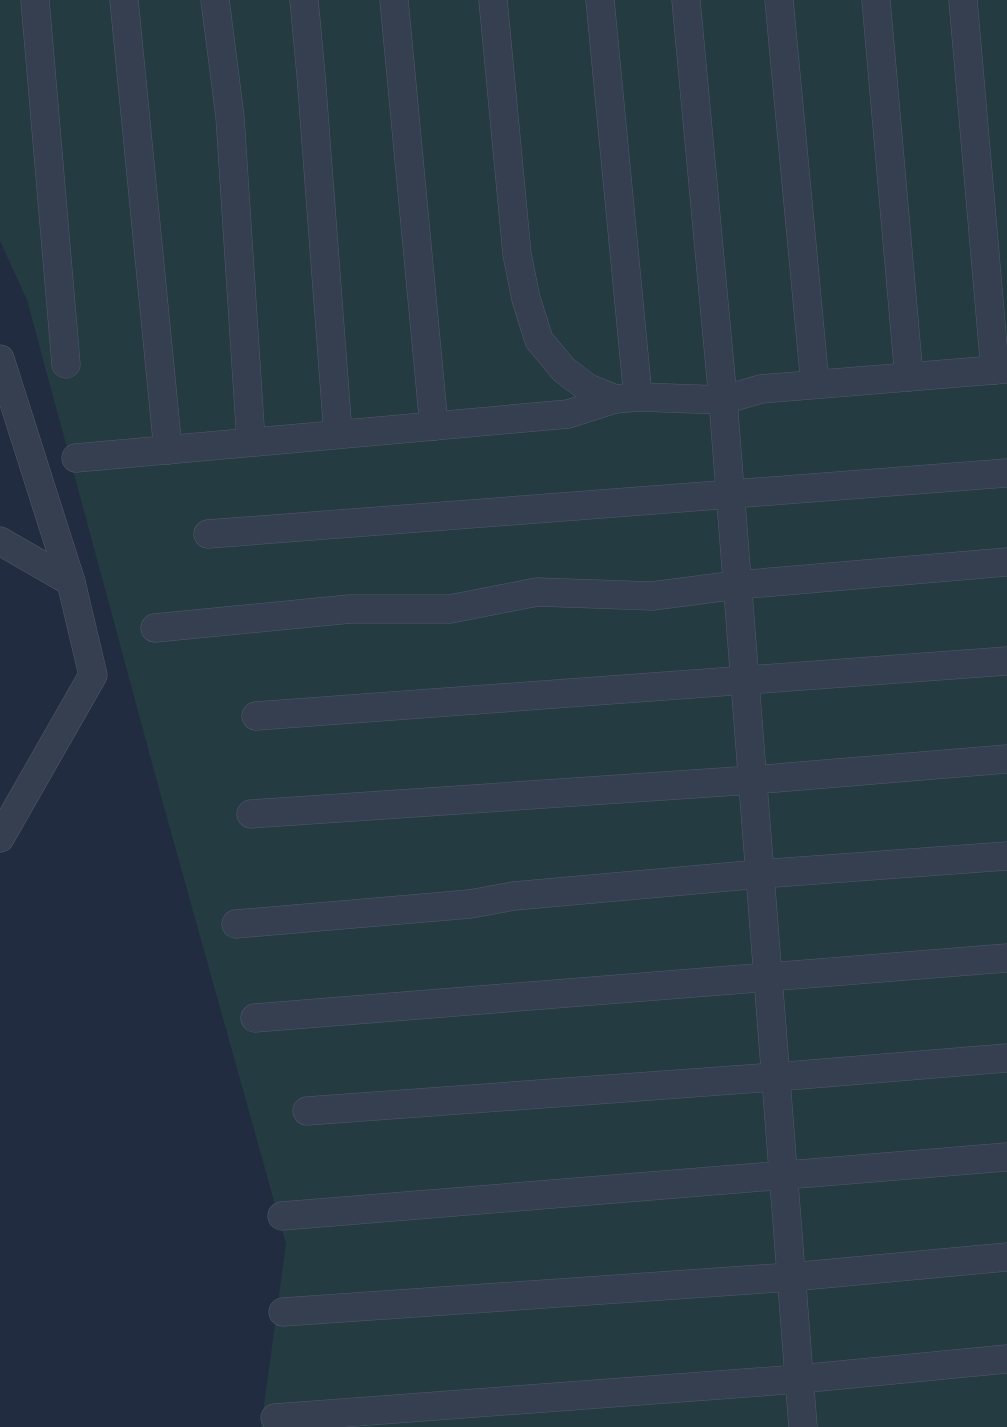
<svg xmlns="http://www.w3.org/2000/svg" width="1007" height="1427" viewBox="0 0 1007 1427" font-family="'Open Sans',sans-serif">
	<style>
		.green { fill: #243b41 }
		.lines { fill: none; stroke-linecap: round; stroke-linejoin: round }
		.minor-casing { stroke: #515a6b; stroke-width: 29 }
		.minor { stroke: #363f50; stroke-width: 28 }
	</style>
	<rect width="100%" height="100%" fill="#222c40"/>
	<polygon class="green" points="0,0 1007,0 1007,1427 261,1427 286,1244 162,800 27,300 0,241"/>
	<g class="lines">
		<g class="minor-casing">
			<g id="minor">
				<polyline points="35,0 66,364"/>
				<polyline points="124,0 168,450"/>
				<polyline points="215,0 230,117 251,442"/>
				<polyline points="304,0 311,75 338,434"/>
				<polyline points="394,0 434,426"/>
				<polyline points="493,0 517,254 526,299 539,340 564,370 588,388 615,399 638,397 723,400 761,389 1007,369"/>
				<polyline points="600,0 638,397"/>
				<polyline points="686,0 723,400 803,1427"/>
				<polyline points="779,0 815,384"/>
				<polyline points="876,0 909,377"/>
				<polyline points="963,0 995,370"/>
				<polyline points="0,359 71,582 93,675 0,838"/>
				<polyline points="76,458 568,414 615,399"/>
				<polyline points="208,534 1007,473"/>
				<polyline points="0,541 71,582"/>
				<polyline points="155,628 350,609 450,609 537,592 652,596 737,585 1007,562"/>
				<polyline points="256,716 1007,661"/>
				<polyline points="251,814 752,780 1007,759"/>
				<polyline points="236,924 470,904 514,896 760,874 1007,856"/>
				<polyline points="255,1018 1007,958"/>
				<polyline points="307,1111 775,1077 1007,1058"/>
				<polyline points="282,1216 1007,1157"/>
				<polyline points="283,1312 791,1277 1007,1257"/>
				<polyline points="275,1418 799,1379 1007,1359"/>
			</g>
		</g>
		<use href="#minor" class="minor"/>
	</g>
</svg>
